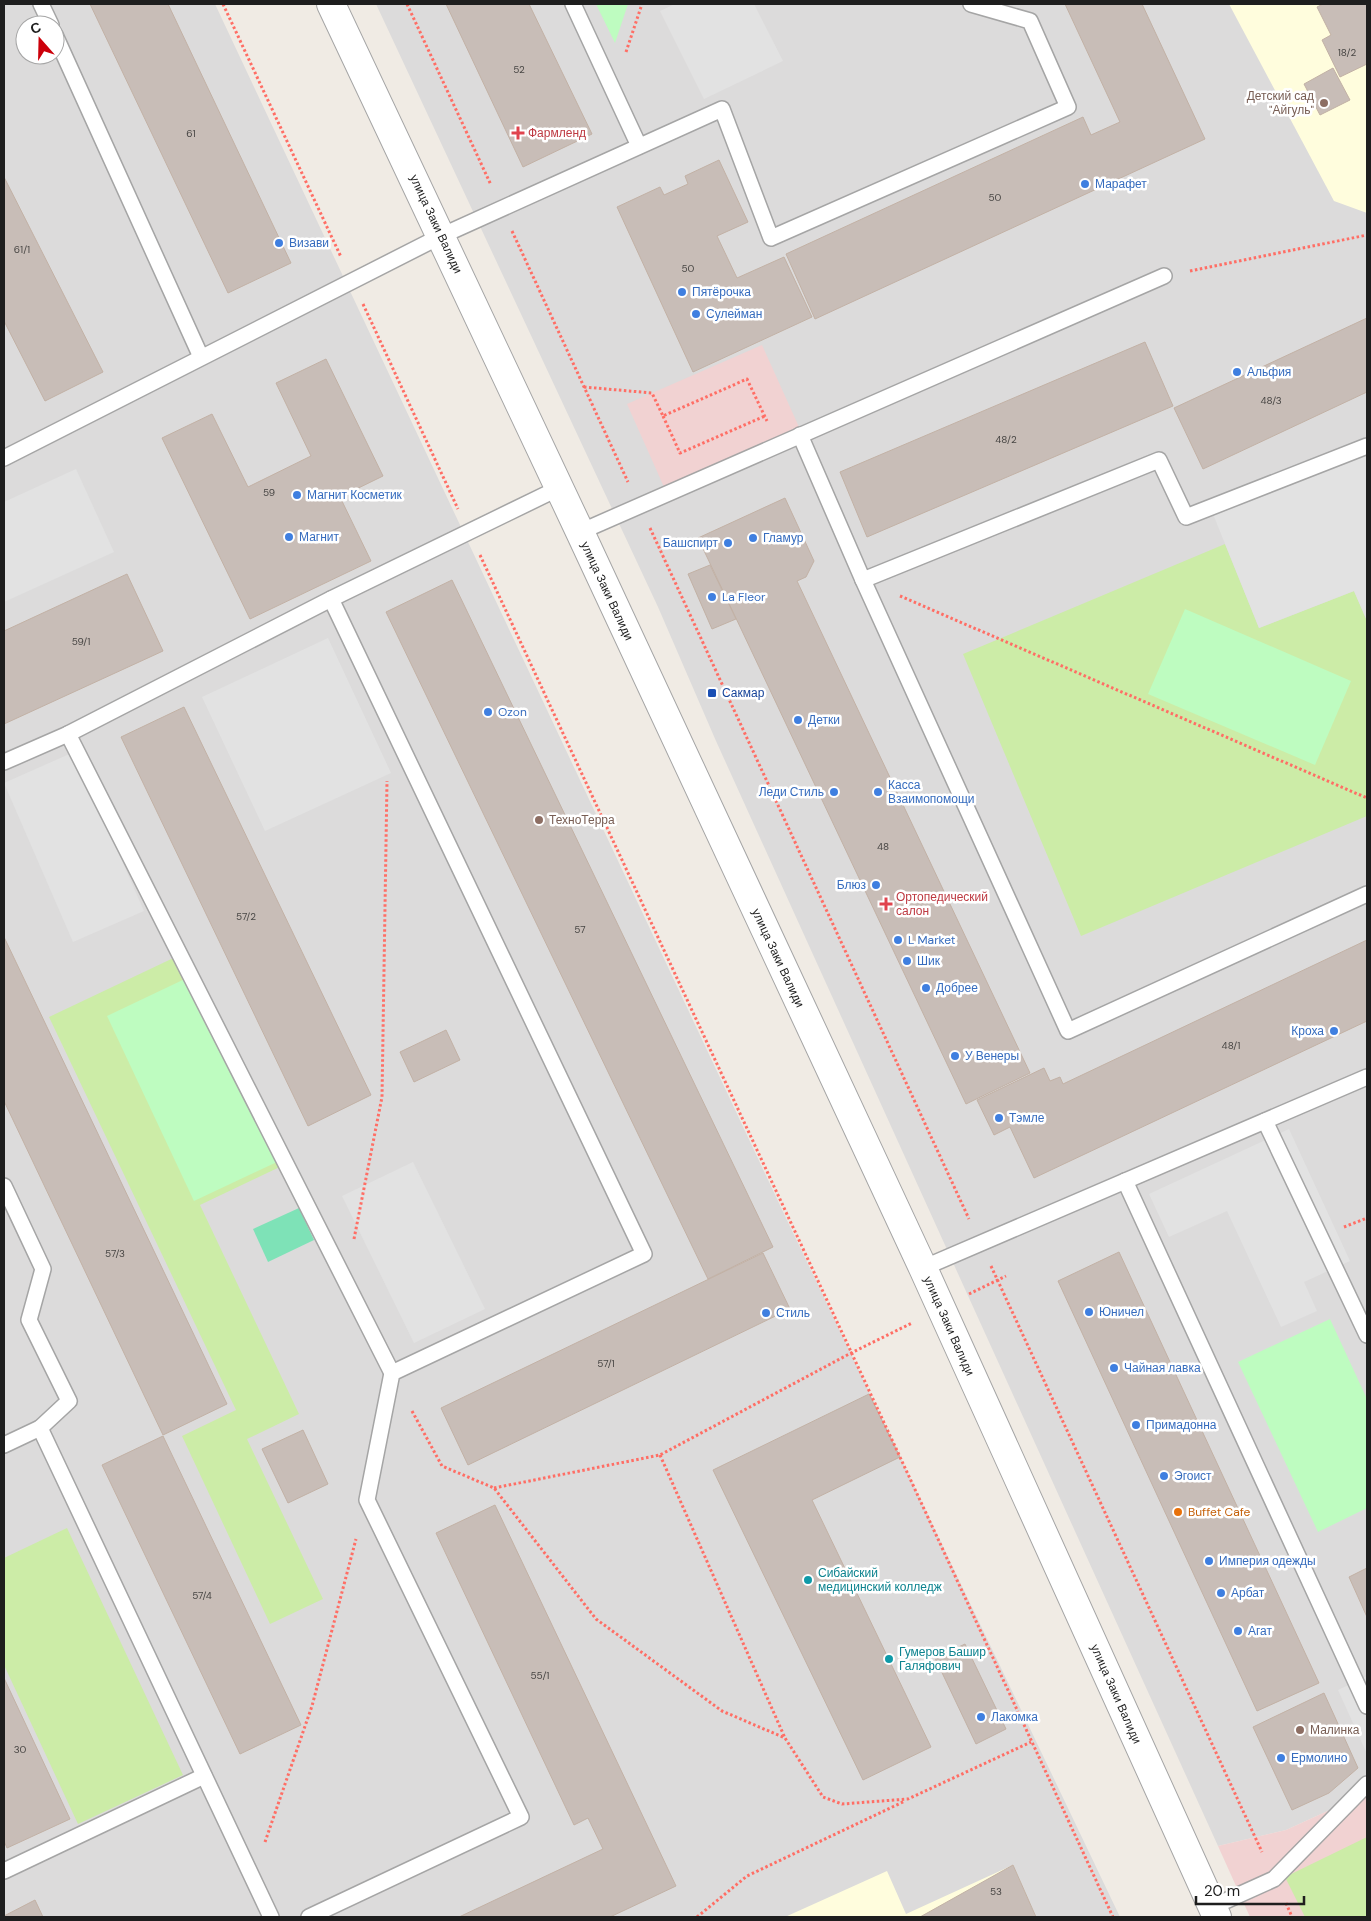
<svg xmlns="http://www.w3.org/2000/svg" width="1371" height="1921" viewBox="0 0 1371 1921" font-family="'DM Sans',sans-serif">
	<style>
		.residential { fill: #dcdbdb; fill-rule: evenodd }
		.commercial { fill: #f1d2d2 }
		.education { fill: #fffddd }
		.grass { fill: #cceca7 }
		.park { fill: #befcc0 }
		.pitch { fill: #7ee2b7 }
		.parking { fill: #e2e2e2 }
		.building { fill: #c8bdb7; stroke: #c2b1a5 }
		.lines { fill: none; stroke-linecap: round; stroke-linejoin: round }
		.service-casing { stroke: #a5a5a5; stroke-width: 18 }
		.tertiary-casing { stroke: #a5a5a5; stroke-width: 30 }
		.path { stroke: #ff6e65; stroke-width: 3; stroke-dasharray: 2.5 2.5; stroke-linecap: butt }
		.service { stroke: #fff; stroke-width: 15 }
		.tertiary { stroke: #fff; stroke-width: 28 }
		.education-dot { fill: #8d6e63; stroke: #fff; stroke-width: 2 }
		.health-dot { fill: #e0444e; stroke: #fff; stroke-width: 2 }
		.shop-dot { fill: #3f7fe0; stroke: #fff; stroke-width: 2 }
		.transit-dot { fill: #1a4fb4; stroke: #fff; stroke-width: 2 }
		.food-dot { fill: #e8710a; stroke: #fff; stroke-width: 2 }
		.culture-dot { fill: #0f9aa8; stroke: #fff; stroke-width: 2 }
		.labels { text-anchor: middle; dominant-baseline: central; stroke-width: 5; stroke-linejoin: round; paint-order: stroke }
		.number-label { font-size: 10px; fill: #484644 }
		.education-label { font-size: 12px; fill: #785e54; stroke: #fff; text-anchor: start }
		.health-label { font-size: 12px; fill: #be3a42; stroke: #fff; text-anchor: start }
		.shop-label { font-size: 12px; fill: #366cbe; stroke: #fff; text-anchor: start }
		.street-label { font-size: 12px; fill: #1e1e1e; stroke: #fff }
		.transit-label { font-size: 12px; fill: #164399; stroke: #fff; text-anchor: start }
		.food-label { font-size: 12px; fill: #c56008; stroke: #fff; text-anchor: start }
		.culture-label { font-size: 12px; fill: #0d838f; stroke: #fff; text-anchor: start }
	</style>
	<rect width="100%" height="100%" fill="#f0ebe4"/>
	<g class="residential">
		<path d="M4,4h211l571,1214 334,699h-1116zM25,25h30v30h-30z"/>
		<polygon points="376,4 1367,4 1367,1793 1286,1830 1218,1846 716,741 658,607"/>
	</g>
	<g class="commercial">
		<polygon points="762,345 799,427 664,487 627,404"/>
		<polygon points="1367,1793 1367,1917 1250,1917 1218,1846 1286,1830"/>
	</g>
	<g class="education">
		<polygon points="1229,4 1367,4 1367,213 1334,201"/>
		<polygon points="1013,1865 1036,1917 785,1917 887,1871 906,1914"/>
	</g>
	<g class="grass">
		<polygon points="1225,544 1259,628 1354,591 1367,621 1367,816 1081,936 963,654"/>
		<polygon points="186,952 286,1164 200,1205 299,1414 247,1439 323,1599 270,1624 182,1436 236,1410 49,1017"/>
		<polygon points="67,1528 183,1775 78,1824 4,1665 4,1558"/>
		<polygon points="1367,1837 1367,1917 1305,1917 1285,1877"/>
	</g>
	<g class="park">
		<polygon points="596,4 628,4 615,43"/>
		<polygon points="1185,609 1351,681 1315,765 1148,694"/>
		<polygon points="189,977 277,1162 194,1201 107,1016"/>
		<polygon points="1330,1319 1367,1399 1367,1508 1318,1532 1238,1362"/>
	</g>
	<polygon class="pitch" points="299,1208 314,1240 268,1262 253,1229"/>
	<g class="parking">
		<polygon points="675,4 754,4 783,61 704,99 660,11"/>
		<polygon points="1367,455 1367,621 1354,591 1259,628 1213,514"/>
		<polygon points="76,469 114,552 4,602 4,502"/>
		<polygon points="328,638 391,773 265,831 202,697"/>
		<polygon points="74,752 144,911 73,942 4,783"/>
		<polygon points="1289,1129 1350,1261 1304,1282 1317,1311 1281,1327 1227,1211 1169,1237 1149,1194"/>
		<polygon points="413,1162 485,1309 414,1343 342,1196"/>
		<polygon points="1367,1676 1367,1754 1338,1690"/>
	</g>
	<g class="building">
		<polygon points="90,4 168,4 291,263 228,293"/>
		<polygon points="446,4 529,4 592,134 523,167"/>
		<polygon points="1065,4 1142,4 1205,139 815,319 786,254 1083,117 1091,135 1120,122"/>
		<polygon points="1323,4 1367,4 1367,64 1340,77 1322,40 1331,35 1317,7"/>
		<polygon points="1333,68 1350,100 1320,115 1304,84"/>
		<polygon points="719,160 748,222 717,236 737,278 784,257 812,317 693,372 617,207 660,187 664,195 688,184 685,176"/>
		<polygon points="4,177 103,372 45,401 4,321"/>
		<polygon points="1367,318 1367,392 1203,469 1174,408"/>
		<polygon points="1145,342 1173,406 867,537 840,472"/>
		<polygon points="326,359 383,476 340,497 371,561 250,619 162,438 212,414 248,487 311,456 276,383"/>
		<polygon points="785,498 814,561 806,577 797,581 1030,1073 966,1104 698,538"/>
		<polygon points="710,565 736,619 712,629 688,574"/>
		<polygon points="127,574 163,651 4,724 4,631"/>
		<polygon points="452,580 773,1247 708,1279 386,612"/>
		<polygon points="184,707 371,1095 308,1126 121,737"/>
		<polygon points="4,937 227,1404 163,1435 4,1101"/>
		<polygon points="1367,940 1367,1021 1034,1178 1010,1127 994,1135 977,1100 1044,1068 1050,1081 1060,1077 1063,1084"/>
		<polygon points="446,1030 460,1060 414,1082 400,1052"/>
		<polygon points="1119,1252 1319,1683 1257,1711 1058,1281"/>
		<polygon points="763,1253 790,1309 468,1465 441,1408"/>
		<polygon points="869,1394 900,1457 812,1500 931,1747 863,1780 713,1470"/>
		<polygon points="303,1430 328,1484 288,1503 262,1449"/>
		<polygon points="163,1436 301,1725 240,1754 102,1465"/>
		<polygon points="495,1505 676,1886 610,1917 459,1917 603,1849 588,1818 574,1825 436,1533"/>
		<polygon points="1367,1568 1367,1617 1349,1577"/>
		<polygon points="965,1644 1006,1729 976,1744 935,1658"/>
		<polygon points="4,1678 70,1819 7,1848 4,1841"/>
		<polygon points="1324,1693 1358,1768 1329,1793 1292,1810 1253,1727"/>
		<polygon points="1013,1865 1036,1917 920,1917"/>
		<polygon points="35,1900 43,1917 4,1917 4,1916"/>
	</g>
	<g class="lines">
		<g class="service-casing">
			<g id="service">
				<polyline points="41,4 51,25"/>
				<polyline points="573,4 639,146"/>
				<polyline points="55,35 201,357"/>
				<polyline points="800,435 863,580 1068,1031 1367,894"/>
				<polyline points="4,458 441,236 722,109 771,238 1068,107 1030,21 971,4"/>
				<polyline points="580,532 1164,276"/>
				<polyline points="863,580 1159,460 1186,517 1367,446"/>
				<polyline points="68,734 392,1373"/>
				<polyline points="4,762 68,734 331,599 559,488"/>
				<polyline points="1265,1121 1367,1335"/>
				<polyline points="1125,1181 1367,1706"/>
				<polyline points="4,1186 43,1269 29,1320 69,1401 40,1428 271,1917"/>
				<polyline points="923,1268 1367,1077"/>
				<polyline points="4,1445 40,1428"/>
				<polyline points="4,1871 204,1776"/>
				<polyline points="1212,1907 1274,1879 1367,1784"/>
				<polyline points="309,1917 521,1817 367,1500 392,1373 644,1254 331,599"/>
			</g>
		</g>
		<g class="tertiary-casing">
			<polyline id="tertiary" points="331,4 580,532 923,1268 1217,1917"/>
		</g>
		<g class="path">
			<polyline points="223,4 341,257"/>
			<polyline points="407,4 491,185"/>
			<polyline points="626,52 642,4"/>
			<polyline points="512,231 628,482"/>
			<polyline points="1190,271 1367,235"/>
			<polyline points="363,304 458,509"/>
			<polyline points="584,387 652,393 663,416 747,379 767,421"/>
			<polyline points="663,416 680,453 765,416"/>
			<polyline points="650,528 969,1219"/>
			<polyline points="480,555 900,1457 1113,1917"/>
			<polyline points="900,596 1367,798"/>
			<polyline points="1344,1227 1367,1218"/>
			<polyline points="354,1239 382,1097 387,781"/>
			<polyline points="991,1266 1262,1852"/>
			<polyline points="969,1294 1006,1276"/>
			<polyline points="412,1411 442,1466 494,1488 596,1619 722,1711 785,1738 823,1797 842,1804 908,1799 1031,1742"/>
			<polyline points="660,1455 785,1738"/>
			<polyline points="494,1488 660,1455 851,1353 912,1323"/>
			<polyline points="265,1842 312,1706 356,1539"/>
			<polyline points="1286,1903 1292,1917"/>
			<polyline points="697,1917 747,1876 905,1801"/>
		</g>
		<use href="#service" class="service"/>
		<use href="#tertiary" class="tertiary"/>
	</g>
	<g class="education-dot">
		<circle cx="1324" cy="103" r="5"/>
		<circle cx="539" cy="820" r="5"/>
		<circle cx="1300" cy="1730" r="5"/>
	</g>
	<g class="health-dot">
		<path d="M515.5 125.5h5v5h5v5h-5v5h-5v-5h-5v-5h5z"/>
		<path d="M883.5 896.5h5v5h5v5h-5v5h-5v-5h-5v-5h5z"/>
	</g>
	<g class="shop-dot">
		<circle cx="1085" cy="184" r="5"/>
		<circle cx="279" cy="243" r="5"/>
		<circle cx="682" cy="292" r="5"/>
		<circle cx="696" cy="314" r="5"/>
		<circle cx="1237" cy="372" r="5"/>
		<circle cx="297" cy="495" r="5"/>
		<circle cx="289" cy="537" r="5"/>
		<circle cx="753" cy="538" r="5"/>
		<circle cx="728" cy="543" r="5"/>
		<circle cx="712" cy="597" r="5"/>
		<circle cx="488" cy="712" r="5"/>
		<circle cx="798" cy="720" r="5"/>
		<circle cx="834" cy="792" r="5"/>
		<circle cx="878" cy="792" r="5"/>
		<circle cx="876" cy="885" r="5"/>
		<circle cx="898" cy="940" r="5"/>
		<circle cx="907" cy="961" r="5"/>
		<circle cx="926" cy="988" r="5"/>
		<circle cx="1334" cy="1031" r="5"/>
		<circle cx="955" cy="1056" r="5"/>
		<circle cx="999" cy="1118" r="5"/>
		<circle cx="1089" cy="1312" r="5"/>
		<circle cx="766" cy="1313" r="5"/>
		<circle cx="1114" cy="1368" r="5"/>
		<circle cx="1136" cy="1425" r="5"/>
		<circle cx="1164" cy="1476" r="5"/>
		<circle cx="1209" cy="1561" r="5"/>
		<circle cx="1221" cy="1593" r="5"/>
		<circle cx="1238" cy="1631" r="5"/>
		<circle cx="981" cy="1717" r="5"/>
		<circle cx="1281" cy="1758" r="5"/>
	</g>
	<rect class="transit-dot" x="707" y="688" width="10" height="10" rx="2.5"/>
	<circle class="food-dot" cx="1178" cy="1512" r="5"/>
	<g class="culture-dot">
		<circle cx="808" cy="1580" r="5"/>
		<circle cx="889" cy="1659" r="5"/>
	</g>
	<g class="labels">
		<g class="number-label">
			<text x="1347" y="52">18/2</text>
			<text x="519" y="69">52</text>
			<text x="191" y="133">61</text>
			<text x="995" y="197">50</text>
			<text x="22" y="249">61/1</text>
			<text x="688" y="268">50</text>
			<text x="1271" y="400">48/3</text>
			<text x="1006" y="439">48/2</text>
			<text x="269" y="492">59</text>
			<text x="81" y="641">59/1</text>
			<text x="883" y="846">48</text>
			<text x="246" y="916">57/2</text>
			<text x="580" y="929">57</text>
			<text x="1231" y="1045">48/1</text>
			<text x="115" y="1253">57/3</text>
			<text x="606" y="1363">57/1</text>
			<text x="202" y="1595">57/4</text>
			<text x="540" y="1675">55/1</text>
			<text x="20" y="1749">30</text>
			<text x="996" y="1891">53</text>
		</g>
		<g class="education-label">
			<text x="1314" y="96" text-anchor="end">Детский сад<tspan x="1314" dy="14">"Айгуль"</tspan></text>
			<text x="549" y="820">ТехноТерра</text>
			<text x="1310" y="1730">Малинка</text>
		</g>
		<g class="health-label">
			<text x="528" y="133">Фармленд</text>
			<text x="896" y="897">Ортопедический<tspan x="896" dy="14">салон</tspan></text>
		</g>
		<g class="shop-label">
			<text x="1095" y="184">Марафет</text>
			<text x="289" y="243">Визави</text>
			<text x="692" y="292">Пятёрочка</text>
			<text x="706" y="314">Сулейман</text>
			<text x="1247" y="372">Альфия</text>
			<text x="307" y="495">Магнит Косметик</text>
			<text x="299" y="537">Магнит</text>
			<text x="763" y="538">Гламур</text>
			<text x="718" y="543" text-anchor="end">Башспирт</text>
			<text x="722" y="597">La Fleor</text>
			<text x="498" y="712">Ozon</text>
			<text x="808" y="720">Детки</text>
			<text x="888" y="785">Касса<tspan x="888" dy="14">Взаимопомощи</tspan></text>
			<text x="824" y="792" text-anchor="end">Леди Стиль</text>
			<text x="866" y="885" text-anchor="end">Блюз</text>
			<text x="908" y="940">L Market</text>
			<text x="917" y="961">Шик</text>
			<text x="936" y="988">Добрее</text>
			<text x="1324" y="1031" text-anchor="end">Кроха</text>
			<text x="965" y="1056">У Венеры</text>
			<text x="1009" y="1118">Тэмле</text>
			<text x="1099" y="1312">Юничел</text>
			<text x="776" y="1313">Стиль</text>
			<text x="1124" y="1368">Чайная лавка</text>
			<text x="1146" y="1425">Примадонна</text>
			<text x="1174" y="1476">Эгоист</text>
			<text x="1219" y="1561">Империя одежды</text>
			<text x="1231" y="1593">Арбат</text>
			<text x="1248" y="1631">Агат</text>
			<text x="991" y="1717">Лакомка</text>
			<text x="1291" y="1758">Ермолино</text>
		</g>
		<g class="street-label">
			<text transform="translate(436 224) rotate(65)">улица Заки Валиди</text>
			<text transform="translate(607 591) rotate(65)">улица Заки Валиди</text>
			<text transform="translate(778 958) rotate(65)">улица Заки Валиди</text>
			<text transform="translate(949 1326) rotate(66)">улица Заки Валиди</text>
			<text transform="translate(1116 1694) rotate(66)">улица Заки Валиди</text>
		</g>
		<g class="transit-label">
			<text x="722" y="693">Сакмар</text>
		</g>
		<g class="food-label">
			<text x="1188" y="1512">Buffet Cafe</text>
		</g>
		<g class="culture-label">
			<text x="818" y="1573">Сибайский<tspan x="818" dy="14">медицинский колледж</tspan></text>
			<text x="899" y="1652">Гумеров Башир<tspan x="899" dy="14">Галяфович</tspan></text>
		</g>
	</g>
	<rect width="1371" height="1921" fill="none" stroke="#1e1e1e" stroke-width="10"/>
	<g transform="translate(40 40) rotate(340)"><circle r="24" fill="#ffffff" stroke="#a5a5a5"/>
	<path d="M0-4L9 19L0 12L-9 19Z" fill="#cc000a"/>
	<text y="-8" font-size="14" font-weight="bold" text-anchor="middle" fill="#1e1e1e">С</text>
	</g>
	<path d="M1196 1896v8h108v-8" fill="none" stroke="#1e1e1e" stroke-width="2.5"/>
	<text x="1204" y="1896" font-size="15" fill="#1e1e1e" stroke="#ffffff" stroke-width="4" paint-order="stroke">20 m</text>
</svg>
